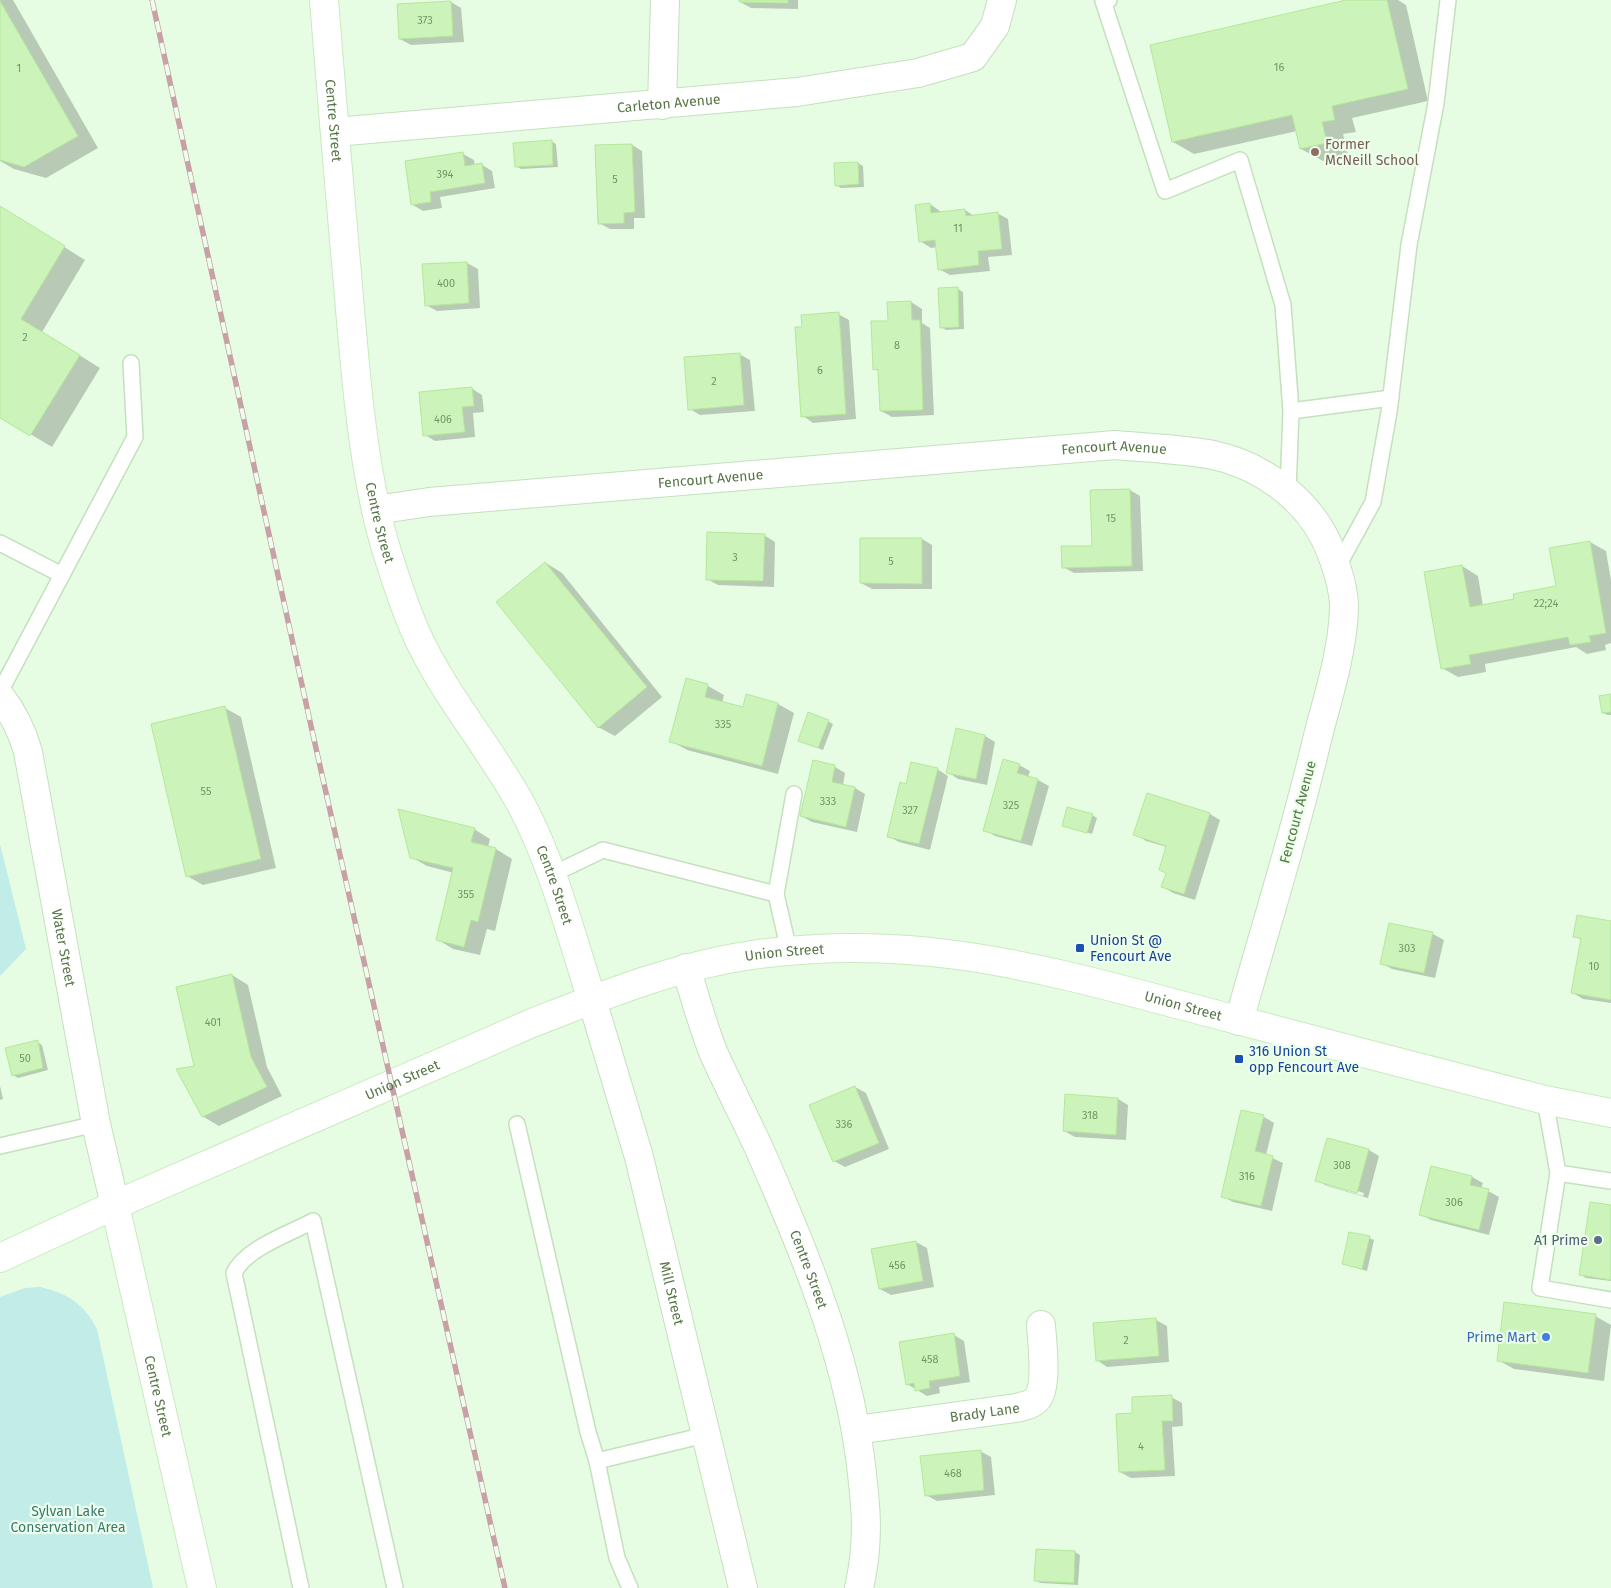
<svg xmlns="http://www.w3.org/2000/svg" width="1611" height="1588" viewBox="0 0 1611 1588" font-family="'Fira Sans',sans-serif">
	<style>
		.green { fill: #c1ece7 }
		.shadow { fill: #0003; fill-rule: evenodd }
		.building { fill: #ccf4ba; stroke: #b3e899 }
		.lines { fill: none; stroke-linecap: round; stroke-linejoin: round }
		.service-casing { stroke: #c4e0bc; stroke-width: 18 }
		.minor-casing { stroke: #c4e0bc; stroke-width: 30 }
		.tertiary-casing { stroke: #c4e0bc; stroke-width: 30 }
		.secondary-casing { stroke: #c9eabe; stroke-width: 30 }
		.service { stroke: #fff; stroke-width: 15 }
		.minor { stroke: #fff; stroke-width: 28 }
		.tertiary { stroke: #fff; stroke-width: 28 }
		.secondary { stroke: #fff; stroke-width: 28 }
		.rail-casing { stroke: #c8a1a8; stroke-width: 5.5 }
		.rail { stroke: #edffeb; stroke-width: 4; stroke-dasharray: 11; stroke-linecap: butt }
		.education-dot { fill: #8d6e63; stroke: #edffeb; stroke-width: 2 }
		.transit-dot { fill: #1a4fb4; stroke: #edffeb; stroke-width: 2 }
		.service-dot { fill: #5c6f8a; stroke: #edffeb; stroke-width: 2 }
		.shop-dot { fill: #3f7fe0; stroke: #edffeb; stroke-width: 2 }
		.labels { text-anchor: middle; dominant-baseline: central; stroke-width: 4.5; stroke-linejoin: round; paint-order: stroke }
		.number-label { font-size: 11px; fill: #759664 }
		.street-label { font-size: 14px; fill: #587748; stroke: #edffeb }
		.education-label { font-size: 14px; fill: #785e54; stroke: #edffeb; text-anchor: start }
		.transit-label { font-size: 14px; fill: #164399; stroke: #edffeb; text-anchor: start }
		.service-label { font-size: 14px; fill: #4e5e75; stroke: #edffeb; text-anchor: end }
		.shop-label { font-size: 14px; fill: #366cbe; stroke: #edffeb; text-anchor: end }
		.park-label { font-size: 14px; fill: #3c7877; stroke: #edffeb }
	</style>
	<rect width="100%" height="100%" fill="#e6fde4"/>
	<g class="green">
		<polygon points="0,844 26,949 1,975 0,975"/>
		<path d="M40,1287c27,6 44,17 57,42l56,259h-153v-291l25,-9z"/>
	</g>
	<g class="shadow">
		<polygon points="0,0 13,0 98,148 46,178 14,169 0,161"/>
		<polygon points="740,0 798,0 798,9 751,8 740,2"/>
		<polygon points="1351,0 1398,0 1406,5 1428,101 1352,118 1356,132 1343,134 1348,155 1323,161 1301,149 1297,131 1194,154 1173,142"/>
		<polygon points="451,2 461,8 464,42 411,45 400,39"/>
		<polygon points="551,141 556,144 558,167 521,169 516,166"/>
		<polygon points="632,145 642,151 645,218 634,218 634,229 610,229 599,223"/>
		<polygon points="463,154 474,160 475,166 482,165 492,171 495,188 440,197 442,208 423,211 413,205"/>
		<polygon points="858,163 863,166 864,187 841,188 836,185"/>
		<polygon points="930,204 940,211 941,213 965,210 974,216 997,213 1008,219 1012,255 988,257 990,271 950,275 939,269 937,247 931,248 920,241"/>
		<polygon points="0,207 85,260 42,332 100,368 52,447 0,416"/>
		<polygon points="467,263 478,269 480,308 437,311 426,305"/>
		<polygon points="958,289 963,292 964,329 946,330 941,327"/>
		<polygon points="911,302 922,309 922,323 930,328 934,415 892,417 881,411 880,372 875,369 889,322 888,303"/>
		<polygon points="838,314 849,320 856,419 813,423 803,416"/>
		<polygon points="739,354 750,360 755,411 700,415 690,409"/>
		<polygon points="471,388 482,395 484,412 473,413 475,437 435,441 425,435"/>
		<polygon points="1130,490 1140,496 1143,571 1074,573 1063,567 1093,547"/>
		<polygon points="764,535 775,542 774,587 718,585 707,579"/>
		<polygon points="922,539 932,545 932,589 872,589 861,583"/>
		<polygon points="1590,542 1606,551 1611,580 1611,643 1605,645 1606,650 1587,654 1576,647 1485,664 1486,672 1458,677 1442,668 1462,566 1478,576 1483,606 1516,600 1558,587"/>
		<polygon points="546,563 562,573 662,697 615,736 598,727"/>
		<polygon points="687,679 708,686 724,695 722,703 744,709 778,704 794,713 778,774 687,750 671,741"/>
		<polygon points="1611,695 1611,715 1608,715 1603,713"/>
		<polygon points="225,708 241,717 276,868 203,885 187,876"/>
		<polygon points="828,721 833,724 823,750 804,743"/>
		<polygon points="985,736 995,742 987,785 958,779 948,772"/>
		<polygon points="1019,765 1030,771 1028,777 1038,780 1049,786 1032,846 995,836 985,830"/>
		<polygon points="835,767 845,773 843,785 855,788 865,794 857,832 812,822 801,816"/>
		<polygon points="937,769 948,776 930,850 899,842 888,836 907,786"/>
		<polygon points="1210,814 1220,820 1195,900 1173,893 1163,887 1167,873 1167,847 1146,841 1135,834"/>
		<polygon points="1092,815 1097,818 1092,834 1064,825"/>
		<polygon points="474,829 490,839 488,847 496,849 512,859 495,931 487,929 480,955 453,949 437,939 454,873 427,866 411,857"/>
		<polygon points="1611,922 1611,1003 1583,999 1573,993 1582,940 1575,936"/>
		<polygon points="1390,924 1433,934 1444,940 1435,978 1392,969 1381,963"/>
		<polygon points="232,975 248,985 267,1067 282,1096 219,1126 202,1116 195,1067"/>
		<polygon points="37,1042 42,1045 48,1070 18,1078 13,1075"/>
		<polygon points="0,1086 3,1099 0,1100"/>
		<polygon points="855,1087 866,1093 889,1149 845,1167 834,1161"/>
		<polygon points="1118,1099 1128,1105 1126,1140 1075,1137 1064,1131"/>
		<polygon points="1264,1117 1274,1123 1266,1155 1283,1163 1272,1211 1233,1202 1222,1196"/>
		<path d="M1369,1150l10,6 -11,42 -41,-12 -11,-6zM1326,1182l38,11 -1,3 -37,-11z"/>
		<polygon points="1432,1167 1472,1177 1483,1183 1481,1189 1488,1191 1499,1197 1489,1235 1431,1220 1420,1214"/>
		<polygon points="1611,1207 1611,1281 1586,1278 1581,1275"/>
		<polygon points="1369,1238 1374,1240 1367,1271 1343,1264"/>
		<polygon points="916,1242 927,1248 934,1287 891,1295 880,1289"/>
		<polygon points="1595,1316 1611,1325 1604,1381 1514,1369 1498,1360"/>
		<polygon points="1156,1320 1167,1326 1169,1362 1107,1367 1097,1360 1094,1324"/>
		<polygon points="954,1335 964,1341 970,1382 939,1387 940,1393 927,1396 907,1384"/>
		<polygon points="1171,1397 1182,1403 1183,1426 1172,1427 1175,1476 1131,1478 1120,1472 1134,1414"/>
		<polygon points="980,1451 991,1457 995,1495 937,1501 926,1495"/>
		<polygon points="1037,1550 1075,1552 1080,1555 1078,1585 1040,1583 1036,1580"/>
	</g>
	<g class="building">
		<polygon points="739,0 788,0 788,3 739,2"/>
		<polygon points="1346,0 1387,0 1408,89 1332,106 1335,120 1322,122 1327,143 1300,149 1292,115 1172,142 1150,45"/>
		<polygon points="0,1 78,136 24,167 0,160"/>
		<polygon points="451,1 453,36 399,39 397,4"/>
		<polygon points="552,140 553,165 515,167 513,143"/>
		<polygon points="632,144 635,212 624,213 624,223 598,224 595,145"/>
		<polygon points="463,152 465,166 482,163 485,183 430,192 431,202 411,205 405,161"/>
		<polygon points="858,162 859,184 835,186 834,163"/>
		<polygon points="930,203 931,213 965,209 966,216 998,212 1002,249 978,251 979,265 938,270 935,240 919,242 915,205"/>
		<polygon points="0,206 65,246 21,319 80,355 30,436 0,418"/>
		<polygon points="467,262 469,303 425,306 422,264"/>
		<polygon points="958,287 959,327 940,328 938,288"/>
		<polygon points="911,301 912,320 920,320 923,410 880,411 878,369 873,370 871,321 888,321 887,302"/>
		<polygon points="839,312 846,414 801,417 795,327 802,327 801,315"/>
		<polygon points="740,353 744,405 688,410 684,357"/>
		<polygon points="472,387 474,406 462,407 465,432 423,436 419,392"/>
		<polygon points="1130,489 1132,566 1062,568 1061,546 1092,546 1090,490"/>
		<polygon points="707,532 765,534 763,581 706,580"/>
		<polygon points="860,538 922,538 922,584 860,583"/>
		<polygon points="1590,541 1606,633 1589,636 1591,642 1570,645 1568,637 1469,655 1471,664 1441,669 1424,572 1462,565 1470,607 1514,599 1513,594 1556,586 1549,548"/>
		<polygon points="545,562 647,687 598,728 496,602"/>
		<polygon points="686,678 708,684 705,697 743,707 746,694 778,703 762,766 669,742"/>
		<polygon points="1611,694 1611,712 1602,713 1599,696"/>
		<polygon points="225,706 261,859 186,877 151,724"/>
		<polygon points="808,712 829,720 818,748 798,741"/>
		<polygon points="956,728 985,735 976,779 946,773"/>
		<polygon points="1003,759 1020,764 1017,773 1038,779 1021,841 983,831"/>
		<polygon points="813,760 835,765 832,782 855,787 846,827 800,816"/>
		<polygon points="911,762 938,768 919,844 887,837 900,782 906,784"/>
		<polygon points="1147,793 1210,813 1184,894 1161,887 1166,873 1159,870 1166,846 1133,835"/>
		<polygon points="1067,807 1093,814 1087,833 1062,826"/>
		<polygon points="398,809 475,828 471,842 496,848 478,922 471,920 464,947 436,940 453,868 410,858"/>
		<polygon points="1577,915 1611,921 1611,1000 1571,993 1581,938 1573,937"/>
		<polygon points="1389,923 1433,932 1424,973 1380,964"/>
		<polygon points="232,974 251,1057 267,1087 202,1117 176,1069 194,1066 176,987"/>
		<polygon points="38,1040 43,1068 12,1076 5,1048"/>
		<polygon points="855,1086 879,1143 833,1162 809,1105"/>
		<polygon points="1065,1094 1118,1098 1116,1135 1063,1131"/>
		<polygon points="1241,1110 1264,1115 1255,1151 1273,1156 1261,1206 1221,1197"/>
		<polygon points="1327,1138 1369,1149 1357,1193 1315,1181"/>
		<polygon points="1431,1166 1472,1176 1470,1185 1489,1189 1479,1230 1419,1215"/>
		<polygon points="1590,1202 1611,1205 1611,1280 1579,1275"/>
		<polygon points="1349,1232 1370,1236 1362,1269 1342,1264"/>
		<polygon points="916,1241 923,1281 879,1289 871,1249"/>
		<polygon points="1504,1302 1596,1314 1588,1373 1497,1361"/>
		<polygon points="1156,1318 1159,1356 1096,1361 1093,1323"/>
		<polygon points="954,1333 960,1376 929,1381 930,1388 915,1391 914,1383 906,1385 899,1342"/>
		<polygon points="1172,1395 1173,1421 1162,1421 1165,1470 1119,1472 1116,1414 1132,1413 1132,1397"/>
		<polygon points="981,1450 984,1490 925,1496 920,1456"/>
		<polygon points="1036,1549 1075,1551 1074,1583 1034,1581"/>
	</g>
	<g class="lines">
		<g class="service-casing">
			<g id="service">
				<polyline points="1109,0 1103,1 1165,191 1240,160 1283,305 1291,411 1288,492"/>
				<polyline points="1291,411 1391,398"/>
				<polyline points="0,543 62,575"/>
				<polyline points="1337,568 1373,502 1389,412 1409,245 1436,103 1448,0"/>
				<polyline points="0,692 135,437 131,363"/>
				<polyline points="551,875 603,850 776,894"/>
				<polyline points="789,951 776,894 794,794"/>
				<polyline points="1545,1100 1558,1173 1540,1288 1611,1300"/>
				<polyline points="517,1124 588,1432 597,1461"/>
				<polyline points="0,1146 96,1124"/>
				<polyline points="1558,1173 1611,1181"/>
				<path d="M301,1588l-67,-315c12,-25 55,-39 79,-52l82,367"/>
				<polyline points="630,1588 617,1558 597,1461 705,1435"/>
			</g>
		</g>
		<g class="minor-casing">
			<g id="minor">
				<polyline points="662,105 665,0"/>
				<path id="s1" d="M335,132l462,-40 121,-19 55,-16 22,-31 7,-26"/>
				<path id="s2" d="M376,510l53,-8 686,-57c32,3 66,4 98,10 51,11 99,47 118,97 6,16 13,37 13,55 -1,46 -17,92 -28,137 -22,93 -51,184 -77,277"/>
				<path id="s3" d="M0,696c14,18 22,35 28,56l68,372 19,81"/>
				<path id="s4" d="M686,968c9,29 17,59 28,86 14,31 30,62 44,92 44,100 87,202 102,311 6,48 10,83 -1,131"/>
				<path id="s5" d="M856,1430l160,-22c7,-2 16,-3 21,-9 11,-13 5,-57 4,-74"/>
			</g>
		</g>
		<g class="tertiary-casing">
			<g id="tertiary">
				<path id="s6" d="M592,1000l47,157 104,431"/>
			</g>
		</g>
		<g class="secondary-casing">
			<g id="secondary">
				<path id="s7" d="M324,0c7,91 15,183 23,274 7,79 12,159 29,236 7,34 19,68 31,101 26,72 79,129 115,195 32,61 49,129 70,194"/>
				<path id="s8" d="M115,1205l87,383"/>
				<path id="s9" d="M0,1258l115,-53 417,-182c72,-28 144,-57 220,-68 66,-9 138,-9 204,0 91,12 181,39 270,62 106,28 213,56 319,83l66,13"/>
			</g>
		</g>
		<use href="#service" class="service"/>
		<use href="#minor" class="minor"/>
		<use href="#tertiary" class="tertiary"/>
		<use href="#secondary" class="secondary"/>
		<g class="rail-casing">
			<polyline id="rail" points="152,0 311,726 505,1588"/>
		</g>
		<use href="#rail" class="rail"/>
	</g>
	<circle class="education-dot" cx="1315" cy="152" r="5"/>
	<g class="transit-dot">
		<rect x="1075" y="943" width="10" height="10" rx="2.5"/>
		<rect x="1234" y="1054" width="10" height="10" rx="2.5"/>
	</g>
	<circle class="service-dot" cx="1598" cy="1240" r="5"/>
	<circle class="shop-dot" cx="1546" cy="1337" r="5"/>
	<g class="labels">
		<g class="number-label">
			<text x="425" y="20">373</text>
			<text x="1279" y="67">16</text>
			<text x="19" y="68">1</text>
			<text x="445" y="174">394</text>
			<text x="615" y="179">5</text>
			<text x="958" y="228">11</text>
			<text x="446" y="283">400</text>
			<text x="25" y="337">2</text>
			<text x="897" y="345">8</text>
			<text x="820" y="370">6</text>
			<text x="714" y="381">2</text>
			<text x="443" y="419">406</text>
			<text x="1111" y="518">15</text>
			<text x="735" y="557">3</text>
			<text x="891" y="561">5</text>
			<text x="1546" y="603">22;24</text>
			<text x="723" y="724">335</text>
			<text x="206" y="791">55</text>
			<text x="828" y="801">333</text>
			<text x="1011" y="805">325</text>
			<text x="910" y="810">327</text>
			<text x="466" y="894">355</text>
			<text x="1407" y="948">303</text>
			<text x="1594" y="966">10</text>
			<text x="213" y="1022">401</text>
			<text x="25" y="1058">50</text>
			<text x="1090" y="1115">318</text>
			<text x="844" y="1124">336</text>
			<text x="1342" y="1165">308</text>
			<text x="1247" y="1176">316</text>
			<text x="1454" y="1202">306</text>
			<text x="897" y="1265">456</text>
			<text x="1126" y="1340">2</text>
			<text x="930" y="1359">458</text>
			<text x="1141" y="1446">4</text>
			<text x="953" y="1473">468</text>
		</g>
		<g class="street-label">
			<text stroke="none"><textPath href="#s1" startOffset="335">Carleton Avenue</textPath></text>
			<text stroke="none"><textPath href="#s7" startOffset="121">Centre Street</textPath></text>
			<text stroke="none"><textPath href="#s2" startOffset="741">Fencourt Avenue</textPath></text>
			<text stroke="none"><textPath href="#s2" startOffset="336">Fencourt Avenue</textPath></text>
			<text stroke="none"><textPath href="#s7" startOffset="526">Centre Street</textPath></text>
			<text transform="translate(1298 812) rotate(-75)">Fencourt Avenue</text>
			<text stroke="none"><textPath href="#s7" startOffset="931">Centre Street</textPath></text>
			<text stroke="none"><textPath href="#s3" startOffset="262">Water Street</textPath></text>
			<text stroke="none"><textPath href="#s9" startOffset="845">Union Street</textPath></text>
			<text stroke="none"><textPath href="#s9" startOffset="1250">Union Street</textPath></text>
			<text stroke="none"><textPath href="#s9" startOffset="440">Union Street</textPath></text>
			<text stroke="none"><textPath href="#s4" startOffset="326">Centre Street</textPath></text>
			<text stroke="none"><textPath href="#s6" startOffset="304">Mill Street</textPath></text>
			<text stroke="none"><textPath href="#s8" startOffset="196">Centre Street</textPath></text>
			<text stroke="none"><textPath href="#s5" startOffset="130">Brady Lane</textPath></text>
		</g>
		<g class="education-label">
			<text x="1325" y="144">Former<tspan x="1325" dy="16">McNeill School</tspan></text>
		</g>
		<g class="transit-label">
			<text x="1090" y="940">Union St @<tspan x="1090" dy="16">Fencourt Ave</tspan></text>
			<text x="1249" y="1051">316 Union St<tspan x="1249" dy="16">opp Fencourt Ave</tspan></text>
		</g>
		<g class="service-label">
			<text x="1588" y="1240">A1 Prime</text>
		</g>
		<g class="shop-label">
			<text x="1536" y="1337">Prime Mart</text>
		</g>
		<g class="park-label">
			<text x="68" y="1511">Sylvan Lake<tspan x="68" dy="16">Conservation Area</tspan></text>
		</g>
	</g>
</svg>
